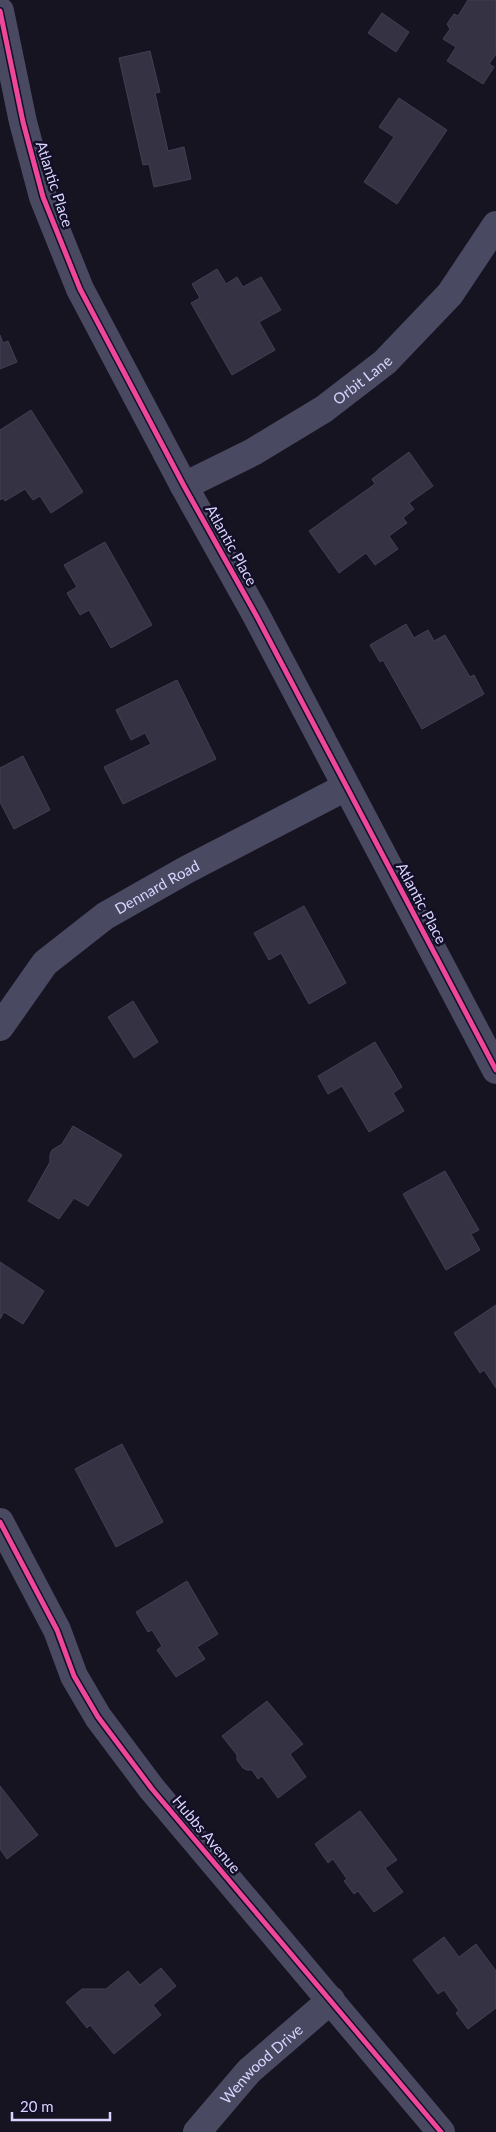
<svg xmlns="http://www.w3.org/2000/svg" width="496" height="2132" viewBox="0 0 496 2132" font-family="Lato,sans-serif">
	<style>
		.building { fill: #343243; stroke: #433f54 }
		.lines { fill: none; stroke-linecap: round; stroke-linejoin: round }
		.minor { stroke: #4a4962; stroke-width: 28 }
		.cycleway-casing { stroke: #130f26; stroke-width: 8 }
		.cycleway { stroke: #ed469a; stroke-width: 5 }
		.labels { text-anchor: middle; dominant-baseline: central; stroke-width: 5; stroke-linejoin: round; paint-order: stroke }
		.street-label { font-size: 15px; fill: #d9d4ff; stroke: #130f26 }
	</style>
	<rect width="100%" height="100%" fill="#161421"/>
	<g class="building">
		<polygon points="468,0 496,0 496,54 489,64 494,67 483,84 447,61 456,47 443,39 450,29 447,24 454,14 458,16"/>
		<polygon points="382,13 409,32 396,52 368,33"/>
		<polygon points="150,51 160,92 155,93 168,151 184,147 191,179 154,187 149,164 143,165 119,58"/>
		<polygon points="399,98 447,130 397,204 364,182 394,137 379,127"/>
		<polygon points="217,269 226,284 237,277 243,287 261,277 281,310 259,322 275,350 232,375 191,303 200,298 192,284"/>
		<polygon points="0,335 3,343 8,341 17,362 0,369"/>
		<polygon points="31,410 83,492 51,513 40,496 33,500 25,489 5,501 3,498 0,500 0,430"/>
		<polygon points="409,452 433,486 409,503 414,509 403,518 407,523 389,536 398,549 375,565 366,553 339,573 309,531 375,484 372,479"/>
		<polygon points="105,542 152,625 111,648 89,610 80,615 67,593 77,587 64,565"/>
		<polygon points="406,624 414,638 428,630 434,641 445,635 470,677 474,675 484,694 422,729 383,660 380,662 370,645"/>
		<polygon points="177,680 216,759 123,804 104,767 151,744 145,733 131,740 116,710"/>
		<polygon points="23,756 50,810 14,829 0,802 0,768"/>
		<polygon points="304,906 346,983 309,1004 281,953 269,960 254,933"/>
		<polygon points="133,1001 158,1042 134,1058 108,1017"/>
		<polygon points="375,1042 402,1087 393,1093 404,1111 369,1132 342,1086 328,1094 318,1076"/>
		<polygon points="73,1126 122,1155 88,1206 74,1198 59,1219 28,1201 50,1162 50,1155 52,1150 62,1144"/>
		<polygon points="445,1171 479,1230 471,1234 480,1250 446,1270 403,1194"/>
		<polygon points="0,1262 44,1291 23,1324 4,1312 0,1319"/>
		<polygon points="496,1305 496,1388 484,1370 480,1373 454,1333"/>
		<polygon points="122,1444 163,1522 116,1547 75,1469"/>
		<polygon points="187,1581 218,1634 197,1647 205,1659 176,1677 157,1650 162,1646 152,1630 148,1632 136,1612"/>
		<polygon points="267,1701 303,1744 290,1754 306,1777 278,1798 262,1776 258,1779 252,1770 247,1770 243,1768 237,1760 237,1755 222,1736"/>
		<polygon points="0,1786 38,1835 7,1859 0,1849"/>
		<polygon points="360,1811 397,1860 385,1868 403,1892 374,1912 358,1891 354,1894 344,1881 347,1879 333,1859 328,1863 315,1844"/>
		<polygon points="444,1937 459,1957 476,1944 496,1971 496,2008 468,2029 456,2013 459,2011 444,1990 438,1994 413,1960"/>
		<polygon points="161,1968 176,1986 153,2005 161,2015 114,2054 90,2025 87,2028 66,2002 82,1989 106,1989 128,1971 140,1985"/>
	</g>
	<g class="lines">
		<g class="minor">
			<polyline points="0,11 23,122 43,197 80,289 184,486 256,615 496,1070"/>
			<path id="s1" d="M184,486l69,-34 71,-43 61,-47 65,-68 46,-69"/>
			<path id="s2" d="M0,1027l45,-64 60,-47 81,-46 160,-83"/>
			<polyline points="0,1522 57,1630 74,1676 98,1717 152,1789 441,2132"/>
			<path id="s3" d="M197,2132l52,-61 82,-71"/>
		</g>
		<g class="cycleway-casing">
			<g id="cycleway">
				<polyline points="0,11 23,122 43,197 80,289 184,486 256,615 496,1070"/>
				<polyline points="0,1522 57,1630 74,1676 98,1717 152,1789 441,2132"/>
			</g>
		</g>
		<use href="#cycleway" class="cycleway"/>
	</g>
	<g class="labels">
		<g class="street-label">
			<text transform="translate(55 184) rotate(72)">Atlantic Place</text>
			<text stroke="none"><textPath href="#s1" startOffset="208">Orbit Lane</textPath></text>
			<text transform="translate(232 545) rotate(61)">Atlantic Place</text>
			<text stroke="none"><textPath href="#s2" startOffset="214">Dennard Road</textPath></text>
			<text transform="translate(422 903) rotate(62)">Atlantic Place</text>
			<text transform="translate(207 1834) rotate(50)">Hubbs Avenue</text>
			<text stroke="none"><textPath href="#s3" startOffset="94">Wenwood Drive</textPath></text>
		</g>
	</g>
	<path d="M12 2112v8h98v-8" fill="none" stroke="#d9d4ff" stroke-width="2.5"/>
	<text x="20" y="2112" font-size="15" fill="#d9d4ff" stroke="#130f26" stroke-width="4" paint-order="stroke">20 m</text>
</svg>
